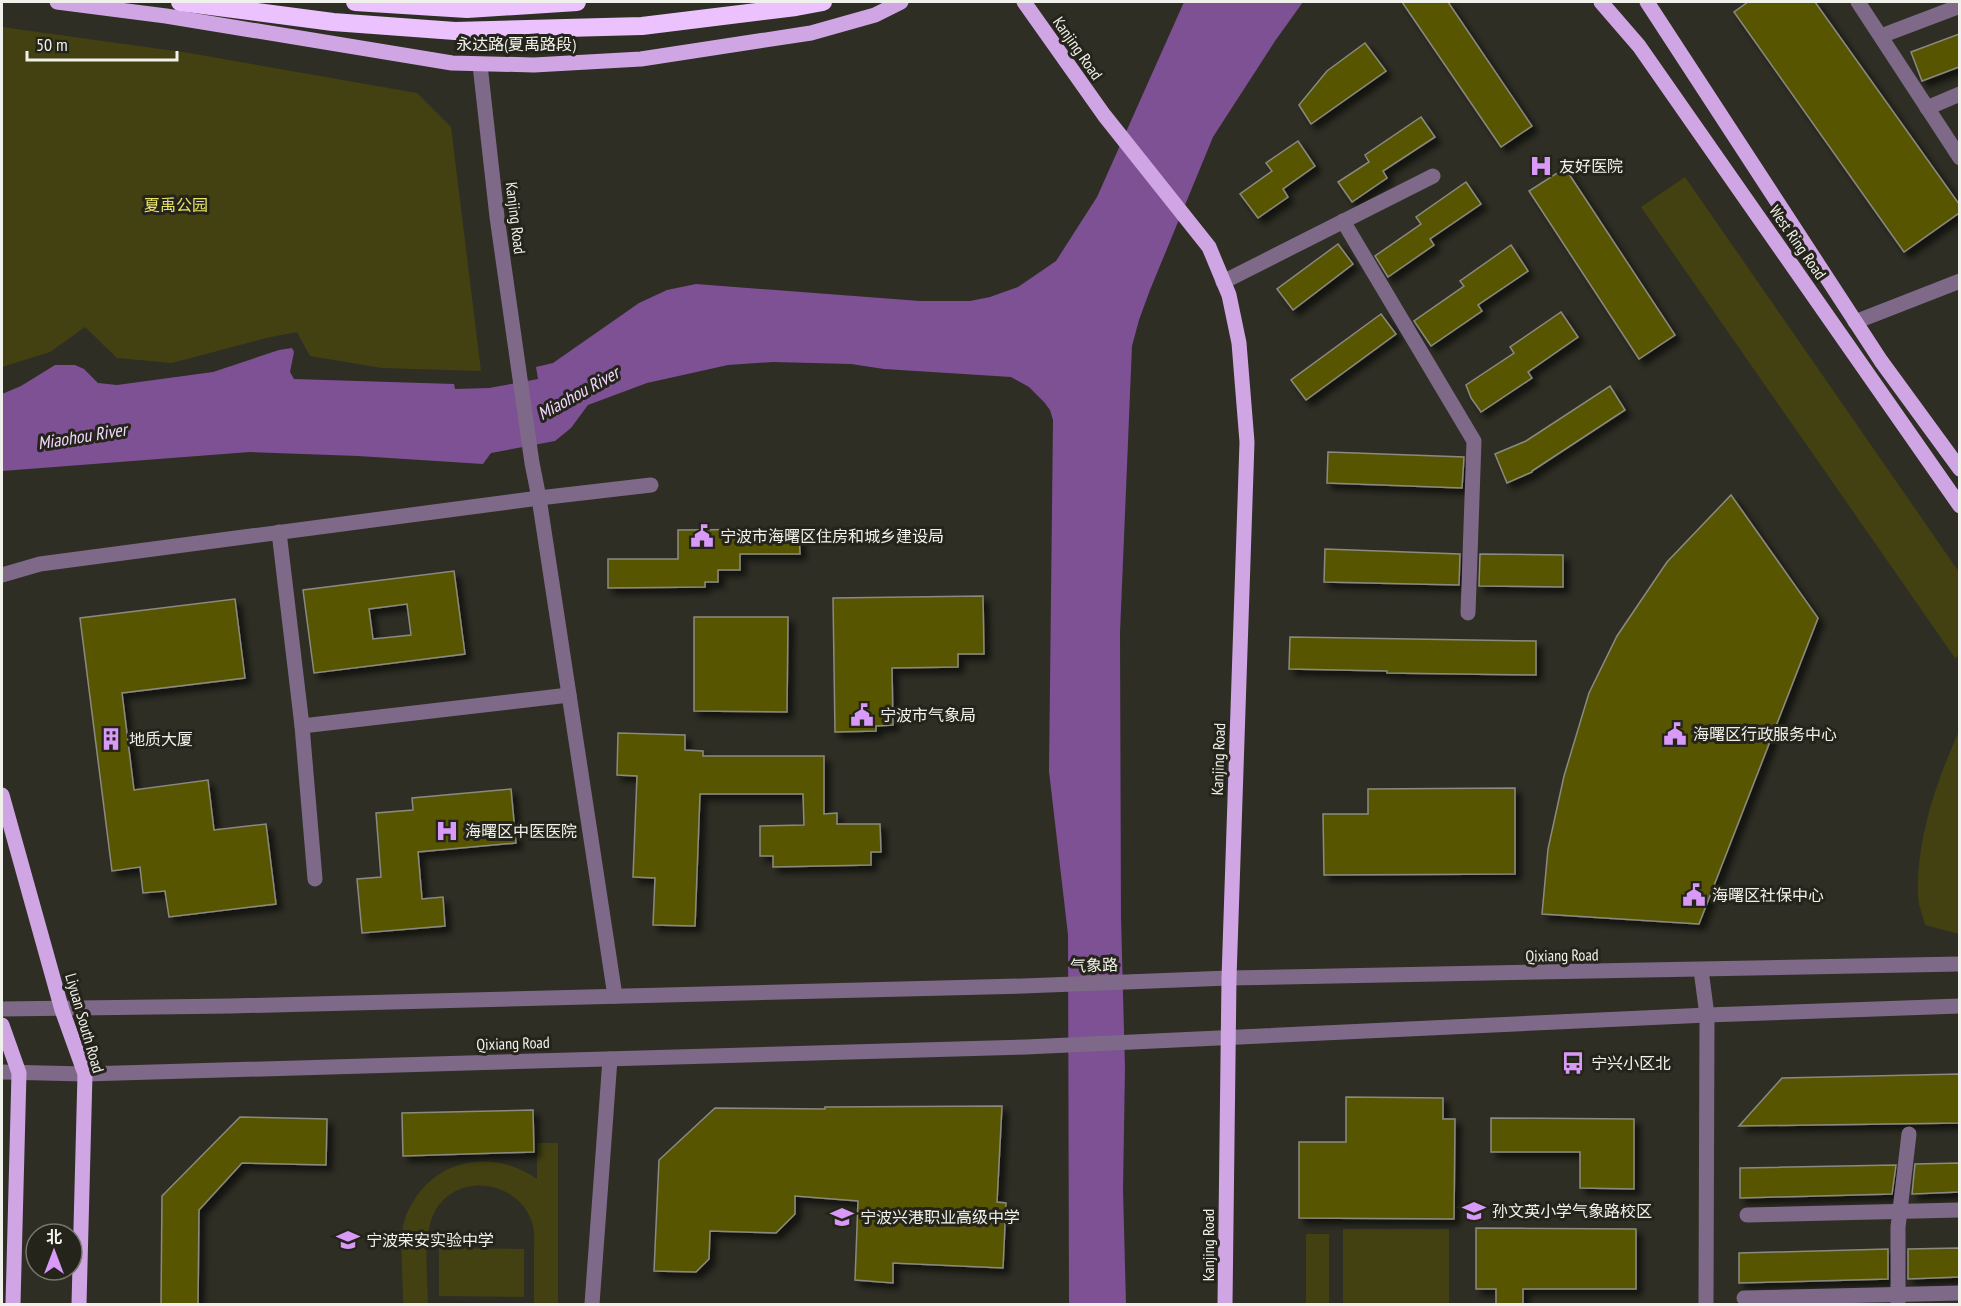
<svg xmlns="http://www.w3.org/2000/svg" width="1961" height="1306" viewBox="0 0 1961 1306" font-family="'PT Sans Narrow','Noto Sans SC',sans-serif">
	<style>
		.green { fill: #434112 }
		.water { fill: #7e5094 }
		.building { fill: #585401; stroke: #8a8a7f; stroke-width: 1.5; fill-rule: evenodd; filter: url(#shadow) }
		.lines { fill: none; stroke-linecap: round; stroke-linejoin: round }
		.minor { stroke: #7e6a88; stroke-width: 15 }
		.major { stroke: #d0a5e4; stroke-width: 15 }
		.highway { stroke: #ebc2fe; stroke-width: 18 }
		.labels { text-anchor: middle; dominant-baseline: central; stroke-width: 6; stroke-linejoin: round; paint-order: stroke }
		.street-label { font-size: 16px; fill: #f1f1eb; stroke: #24241b }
		.poi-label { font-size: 16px; fill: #f1f1eb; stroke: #24241b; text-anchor: start }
		.park-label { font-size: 16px; fill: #e9e366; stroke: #24241b }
		.water-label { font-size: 18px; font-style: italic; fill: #f1d7fe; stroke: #24241b }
	</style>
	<defs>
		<filter id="shadow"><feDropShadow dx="5.5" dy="5.5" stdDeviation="3" flood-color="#0009"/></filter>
	</defs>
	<rect width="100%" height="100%" fill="#2e2e25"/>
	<g class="green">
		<polygon points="2,27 189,53 417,93 451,127 481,371 382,368 310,356 297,332 266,338 172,363 117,358 85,327 50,352 2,367"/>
		<polygon points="1685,177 1959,572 1959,655 1955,658 1641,207"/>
		<path d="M1959,731v203l-34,-9c-2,-9 -6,-18 -7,-27 -2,-59 18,-115 41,-167z"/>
		<path d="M537,1143h21v161h-24c0,-18 0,-36 0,-55 0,-7 1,-16 -1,-23 -11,-46 -77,-56 -99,-13 -12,24 -6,65 -6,91h-25c0,-24 -3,-54 0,-78 2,-10 7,-20 13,-29 28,-41 81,-46 121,-18z"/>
		<rect x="1343" y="1229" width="106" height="75"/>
		<rect x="1306" y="1234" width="23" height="70"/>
		<polygon points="439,1248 524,1249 524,1297 439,1296"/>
	</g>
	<polygon class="water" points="1184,2 1303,2 1275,41 1213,137 1150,290 1139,320 1132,346 1120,633 1121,918 1125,1068 1123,1189 1126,1304 1069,1304 1068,935 1049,771 1053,420 1050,410 1044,402 1029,387 1011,377 884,369 851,364 773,362 728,365 647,383 588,405 571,428 555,441 491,453 483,464 358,456 250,452 2,471 2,394 21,386 55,365 75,365 84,369 98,383 117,385 213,372 279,350 292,348 294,352 290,372 294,379 454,384 455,389 489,388 538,379 536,367 553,363 639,303 667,290 696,284 920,301 970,301 990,297 1018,287 1056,261 1097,197"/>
	<g class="building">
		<polygon points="1402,2 1448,2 1532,126 1501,147"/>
		<polygon points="1748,2 1815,2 1959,204 1959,213 1904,252 1734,12"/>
		<polygon points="1959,34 1959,67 1922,81 1911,52"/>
		<polygon points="1365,43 1386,71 1311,124 1299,105 1327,71"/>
		<polygon points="1421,117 1435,137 1383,171 1387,178 1352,202 1338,182 1369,162 1365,155"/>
		<polygon points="1298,141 1315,166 1283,189 1288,197 1258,218 1240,194 1272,171 1266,163"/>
		<polygon points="1565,168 1675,335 1639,359 1529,191"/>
		<polygon points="1466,182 1481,204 1430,239 1434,245 1388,277 1375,256 1421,224 1416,217"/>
		<polygon points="1338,244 1353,264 1293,310 1277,289"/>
		<polygon points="1511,245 1528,271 1478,305 1482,311 1431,346 1414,321 1464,286 1460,281"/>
		<polygon points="1561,312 1578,337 1528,372 1532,378 1481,412 1471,398 1466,385 1514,353 1510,347"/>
		<polygon points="1381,314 1396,334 1306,400 1291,380"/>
		<polygon points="1610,386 1625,410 1532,471 1532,472 1507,483 1495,454 1526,441"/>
		<polygon points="1328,452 1464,457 1462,488 1327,483"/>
		<polygon points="1731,495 1818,618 1699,924 1542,914 1548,849 1564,776 1589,693 1617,636 1667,562"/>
		<polygon points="799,529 800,554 740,554 740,570 718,570 718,582 705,582 705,587 608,588 608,559 678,559 678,530"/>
		<polygon points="1325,549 1460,554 1459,585 1324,582"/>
		<polygon points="1480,554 1563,555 1563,587 1479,586"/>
		<path d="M454,571l11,83 -151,19 -11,-83zM407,604l4,31 -38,4 -4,-30z"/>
		<polygon points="983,596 984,654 958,654 958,667 892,668 893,725 876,726 876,731 835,732 833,598"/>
		<polygon points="235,599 245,678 122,693 134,790 208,780 214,830 266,824 276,904 169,917 165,891 143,893 140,867 112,871 80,618"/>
		<polygon points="694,617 788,617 787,712 694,711"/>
		<polygon points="1290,637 1536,641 1536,675 1387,673 1387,671 1289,669"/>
		<polygon points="618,733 685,735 685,750 703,751 703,756 824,756 824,814 837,813 837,824 880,824 881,852 871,852 871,865 773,867 773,856 760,856 760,826 804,825 803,794 700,794 695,926 653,925 655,878 633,877 637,776 617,775"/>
		<polygon points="1515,788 1515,874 1324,875 1323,814 1368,814 1368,789"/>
		<polygon points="511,789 516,843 418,852 422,899 443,897 445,926 362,933 357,879 381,877 376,813 413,810 412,798"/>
		<polygon points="1959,1074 1959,1123 1739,1126 1782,1078"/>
		<polygon points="1346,1097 1443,1098 1443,1119 1455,1119 1454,1219 1299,1218 1299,1142 1346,1142"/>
		<polygon points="1002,1106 997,1202 1006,1203 1003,1268 893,1263 893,1283 855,1280 858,1201 795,1196 795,1214 776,1233 710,1231 709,1259 696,1272 654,1271 659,1160 715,1108 825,1109 825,1107"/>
		<polygon points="533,1110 534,1152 403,1156 402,1113"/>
		<polygon points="240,1117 327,1119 326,1165 242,1163 199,1210 198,1305 161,1305 162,1196"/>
		<polygon points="1491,1118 1634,1119 1634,1189 1580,1188 1580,1152 1491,1152"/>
		<polygon points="1959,1163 1959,1192 1912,1194 1915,1164"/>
		<polygon points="1896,1165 1892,1194 1740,1198 1740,1168"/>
		<polygon points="1476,1228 1636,1229 1636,1289 1523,1289 1523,1305 1496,1305 1496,1289 1476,1289"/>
		<polygon points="1959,1248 1959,1277 1908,1279 1908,1249"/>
		<polygon points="1888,1249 1888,1279 1739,1283 1739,1253"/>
	</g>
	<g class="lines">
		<g class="minor">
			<polyline points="1858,2 1960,158"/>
			<polyline points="1881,36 1960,6"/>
			<polyline points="480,65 497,217 532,463 539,498 651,485"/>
			<polyline points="1927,108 1960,94"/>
			<polyline points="1343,221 1474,441 1468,613"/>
			<polyline points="1223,282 1433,176"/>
			<polyline points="1855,322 1960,281"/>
			<polyline points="279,532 302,726 315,879"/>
			<polyline points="2,575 40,564 539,498 615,996"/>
			<polyline points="302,726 569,695"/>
			<polyline points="1701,970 1707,1015 1706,1304"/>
			<polyline points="2,1009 231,1006 1023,986 1229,978 1960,964"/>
			<polyline points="2,1072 85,1074 1026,1047 1707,1015 1960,1006"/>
			<polyline points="1747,1215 1960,1210"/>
			<polyline points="1744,1298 1960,1293"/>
			<polyline points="592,1304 610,1059"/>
			<polyline points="1898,1304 1898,1227 1909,1134"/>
		</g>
		<g class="major">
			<polyline points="57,2 166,16 452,63 534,65 641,59 811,33 875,15 901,2"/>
			<polyline points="1024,2 1104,115 1209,247 1229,295 1239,343 1247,442 1229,978 1225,1304"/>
			<polyline points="1601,2 1639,46 1960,506"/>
			<polyline points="1647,2 1881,361 1960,469"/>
			<polyline points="2,795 62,1010 85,1074 79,1304"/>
			<polyline points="2,1025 19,1073 13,1304"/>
		</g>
		<g class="highway">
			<polyline points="180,2 333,22 455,31 642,26 796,7 823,2"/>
			<polyline points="355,2 467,9 577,2"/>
		</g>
	</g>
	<defs>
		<g id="hospital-bare" transform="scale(1.8)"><path d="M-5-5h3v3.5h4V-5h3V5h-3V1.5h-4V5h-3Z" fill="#d99af7" stroke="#24241b" stroke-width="2.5" paint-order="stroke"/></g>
		<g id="civic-bare" transform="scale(1.8)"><path d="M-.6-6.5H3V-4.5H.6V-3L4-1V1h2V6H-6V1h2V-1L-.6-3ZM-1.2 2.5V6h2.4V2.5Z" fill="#d99af7" stroke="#24241b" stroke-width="2.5" paint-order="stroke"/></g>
		<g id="building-bare" transform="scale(1.8)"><path d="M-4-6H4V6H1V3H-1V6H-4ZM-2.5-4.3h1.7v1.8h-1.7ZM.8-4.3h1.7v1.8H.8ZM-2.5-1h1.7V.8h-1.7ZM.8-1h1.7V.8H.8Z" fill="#d99af7" stroke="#24241b" stroke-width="2.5" paint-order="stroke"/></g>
		<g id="bus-bare" transform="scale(1.8)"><path d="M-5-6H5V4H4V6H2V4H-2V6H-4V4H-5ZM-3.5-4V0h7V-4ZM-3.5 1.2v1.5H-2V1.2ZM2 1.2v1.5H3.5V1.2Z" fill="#d99af7" stroke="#24241b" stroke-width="2.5" paint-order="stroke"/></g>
		<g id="school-bare" transform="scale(1.8)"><path d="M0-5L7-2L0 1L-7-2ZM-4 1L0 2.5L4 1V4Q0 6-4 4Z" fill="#d99af7" stroke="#24241b" stroke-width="2.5" paint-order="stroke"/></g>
	</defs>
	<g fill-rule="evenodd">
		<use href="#hospital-bare" x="1541" y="166"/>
		<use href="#civic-bare" x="702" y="536"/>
		<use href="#civic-bare" x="862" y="715"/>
		<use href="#civic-bare" x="1675" y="734"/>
		<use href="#building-bare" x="111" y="739"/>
		<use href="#hospital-bare" x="447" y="831"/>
		<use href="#civic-bare" x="1694" y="895"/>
		<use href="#bus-bare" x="1573" y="1063"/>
		<use href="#school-bare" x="1474" y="1211"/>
		<use href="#school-bare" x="842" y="1217"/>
		<use href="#school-bare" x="348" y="1240"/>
	</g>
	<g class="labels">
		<g class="street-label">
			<text x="516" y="44">永达路(夏禹路段)</text>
			<text transform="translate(1078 48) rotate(55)">Kanjing Road</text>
			<text transform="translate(516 218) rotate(83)">Kanjing Road</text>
			<text transform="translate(1798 242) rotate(55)">West Ring Road</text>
			<text transform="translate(1218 759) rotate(-88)">Kanjing Road</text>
			<text transform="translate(1562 955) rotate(-1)">Qixiang Road</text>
			<text transform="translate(1094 965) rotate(-2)">气象路</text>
			<text transform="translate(85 1023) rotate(74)">Liyuan South Road</text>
			<text transform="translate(513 1043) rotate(-2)">Qixiang Road</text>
			<text transform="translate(1208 1245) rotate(-90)">Kanjing Road</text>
		</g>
		<g class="poi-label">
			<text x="1559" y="166">友好医院</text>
			<text x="720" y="536">宁波市海曙区住房和城乡建设局</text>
			<text x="880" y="715">宁波市气象局</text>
			<text x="1693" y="734">海曙区行政服务中心</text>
			<text x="129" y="739">地质大厦</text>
			<text x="465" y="831">海曙区中医医院</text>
			<text x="1712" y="895">海曙区社保中心</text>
			<text x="1591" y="1063">宁兴小区北</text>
			<text x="1492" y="1211">孙文英小学气象路校区</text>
			<text x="860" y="1217">宁波兴港职业高级中学</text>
			<text x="366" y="1240">宁波荣安实验中学</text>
		</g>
		<g class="park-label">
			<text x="176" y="205">夏禹公园</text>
		</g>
		<g class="water-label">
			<text transform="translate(578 393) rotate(-29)">Miaohou River</text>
			<text transform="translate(82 436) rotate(-9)">Miaohou River</text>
		</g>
	</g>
	<rect width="1961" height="1306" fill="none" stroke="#f1f1eb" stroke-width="6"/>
	<g transform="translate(54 1252)"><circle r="28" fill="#24241b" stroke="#76766e" stroke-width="1.5"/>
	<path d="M0-4.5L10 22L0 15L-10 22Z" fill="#d99af7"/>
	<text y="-9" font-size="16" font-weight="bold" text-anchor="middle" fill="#f1f1eb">北</text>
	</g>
	<path d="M27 51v9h150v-9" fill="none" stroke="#f1f1eb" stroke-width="3"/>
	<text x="36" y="51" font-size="18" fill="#f1f1eb" stroke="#24241b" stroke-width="4.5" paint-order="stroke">50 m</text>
</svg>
